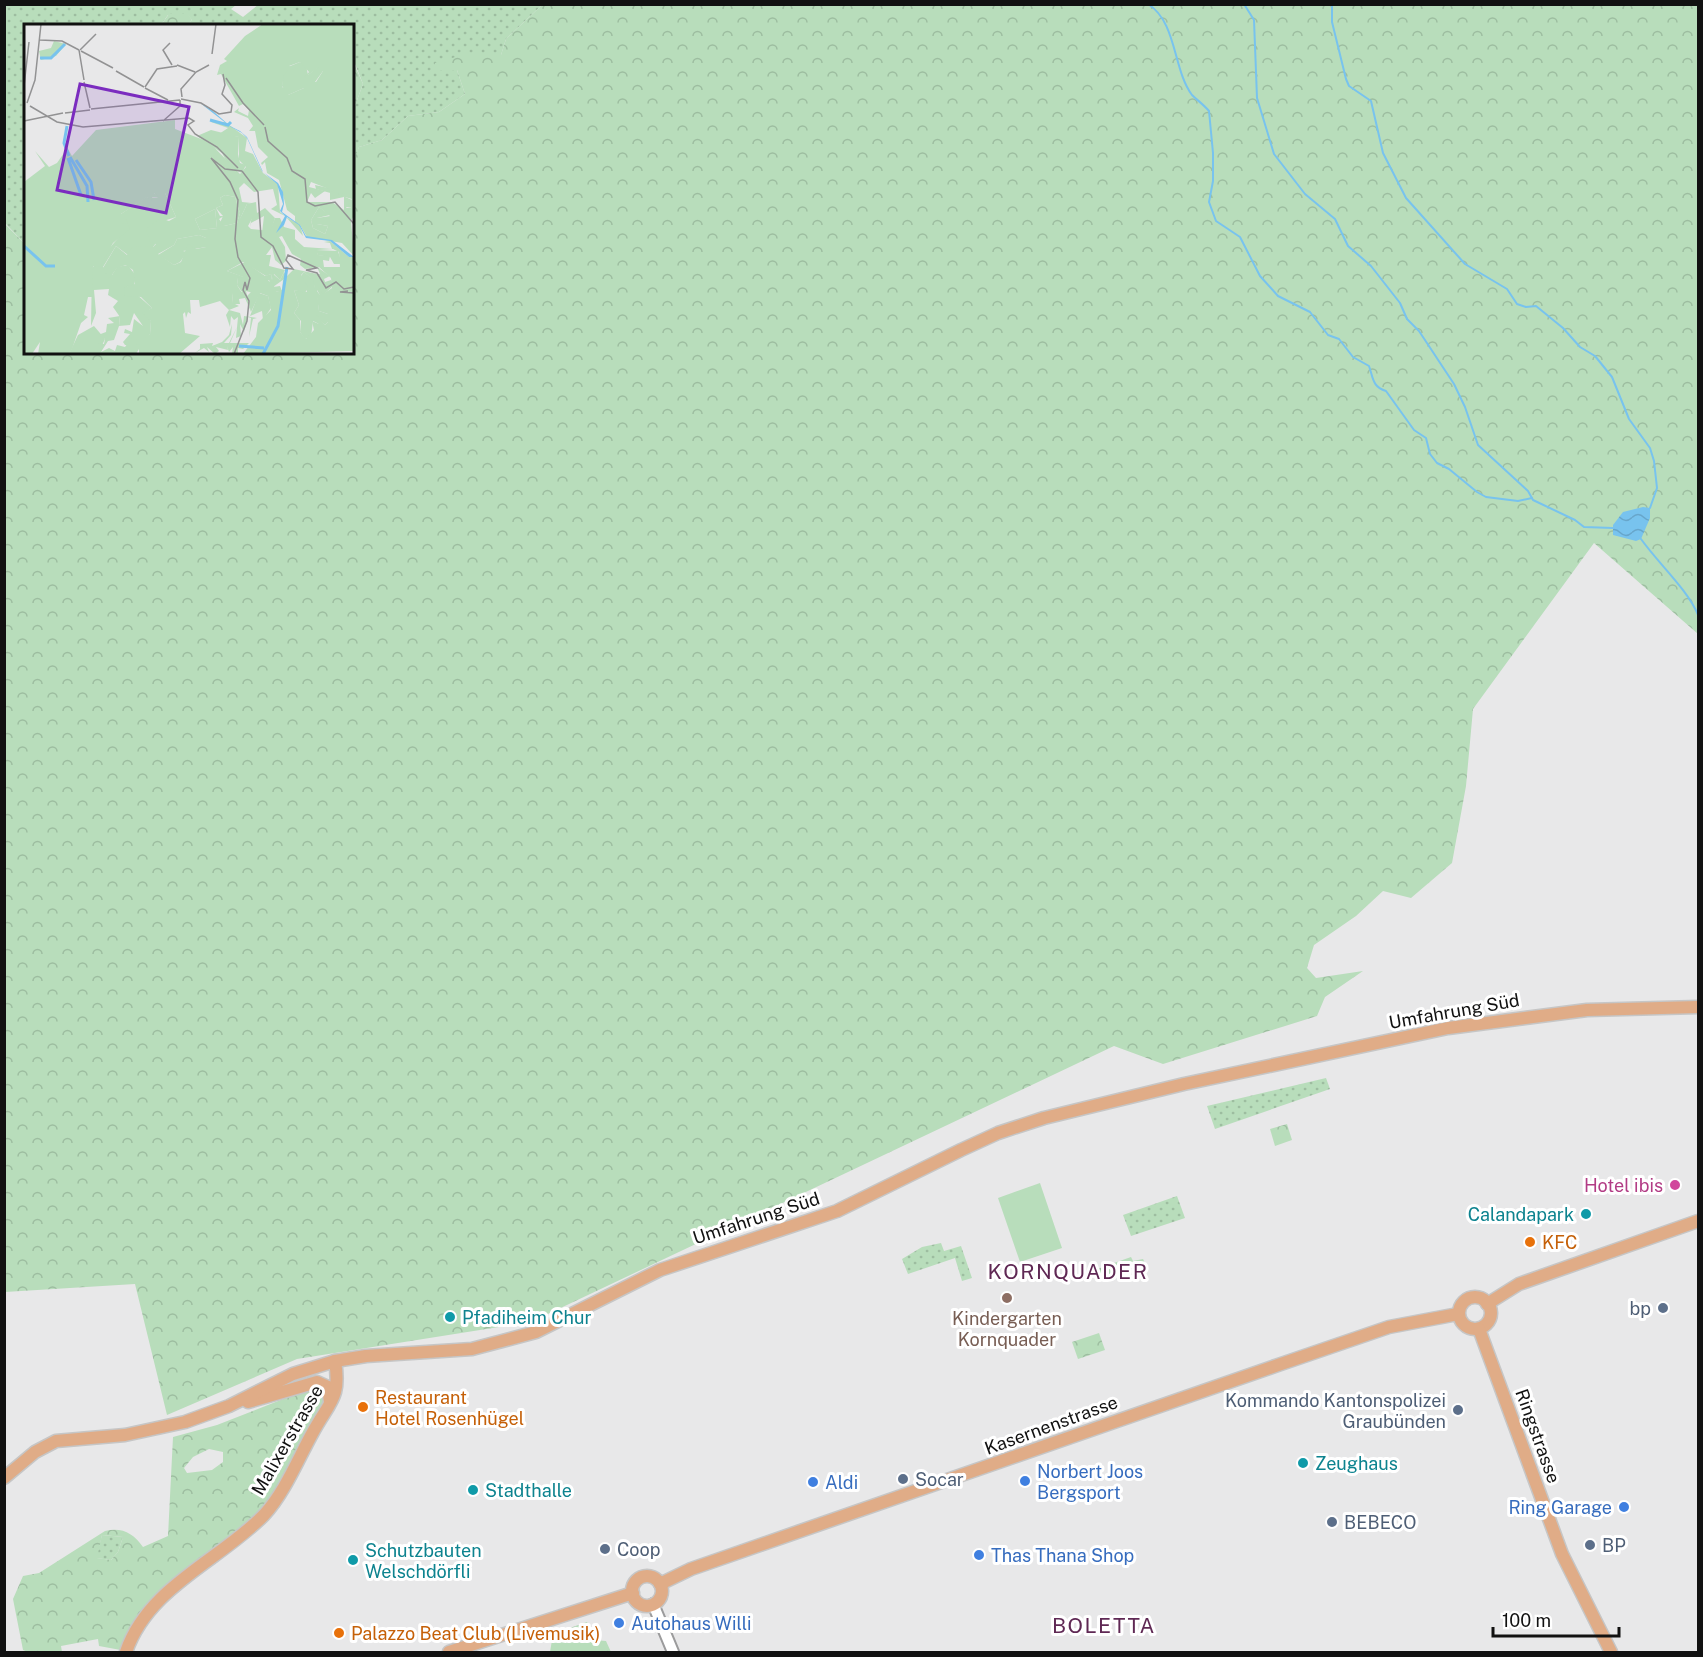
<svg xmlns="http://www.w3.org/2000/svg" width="1703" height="1657" viewBox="0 0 1703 1657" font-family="'Public Sans',sans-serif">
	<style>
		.grass { fill: url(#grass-dots) }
		.forest { fill: url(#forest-crowns); fill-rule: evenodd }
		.pitch { fill: #b8ddbb }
		.water { fill: url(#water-waves) }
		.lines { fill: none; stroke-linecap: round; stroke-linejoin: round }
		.stream { stroke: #78c3ee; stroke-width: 2 }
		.minor-casing { stroke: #9b9b9c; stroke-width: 14 }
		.major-casing { stroke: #c6c6c6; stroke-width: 15 }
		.minor { stroke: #fff; stroke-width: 10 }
		.major { stroke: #e0ac87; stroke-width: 12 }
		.hotel-dot { fill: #d1479c; stroke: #fff; stroke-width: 2 }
		.culture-dot { fill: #0f9aa8; stroke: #fff; stroke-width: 2 }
		.food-dot { fill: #e8710a; stroke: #fff; stroke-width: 2 }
		.education-dot { fill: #8d6e63; stroke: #fff; stroke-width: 2 }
		.service-dot { fill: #5c6f8a; stroke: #fff; stroke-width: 2 }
		.shop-dot { fill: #3f7fe0; stroke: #fff; stroke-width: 2 }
		.labels { text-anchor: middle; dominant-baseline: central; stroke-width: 6; stroke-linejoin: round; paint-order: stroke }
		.street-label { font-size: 18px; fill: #111; stroke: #fff }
		.hotel-label { font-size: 18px; fill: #b23c85; stroke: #fff; text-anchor: end }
		.culture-label { font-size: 18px; fill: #0d838f; stroke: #fff; text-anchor: start }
		.food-label { font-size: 18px; fill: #c56008; stroke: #fff; text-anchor: start }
		.service-label { font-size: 18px; fill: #4e5e75; stroke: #fff; text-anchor: start }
		.education-label { font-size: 18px; fill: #785e54; stroke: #fff }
		.shop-label { font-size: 18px; fill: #366cbe; stroke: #fff; text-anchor: start }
		.quarter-label { font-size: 21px; letter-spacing: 1.5px; fill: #5f2854; stroke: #fff }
		.inset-river { fill: none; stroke: #78c3ee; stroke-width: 3 }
		.inset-road { fill: none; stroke: #929293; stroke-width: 1.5 }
		.view { fill: #7b2cbf; fill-opacity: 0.15; stroke: #7b2cbf; stroke-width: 3 }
		.inset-edge { fill: none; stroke: #111; stroke-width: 3 }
	</style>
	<defs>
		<pattern id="grass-dots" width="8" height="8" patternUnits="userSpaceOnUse" patternTransform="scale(1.5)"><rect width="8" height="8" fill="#b8ddbb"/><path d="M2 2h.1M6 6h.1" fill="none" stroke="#9dbda0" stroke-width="1.8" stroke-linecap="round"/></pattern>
		<pattern id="forest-crowns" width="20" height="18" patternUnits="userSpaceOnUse" patternTransform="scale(1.5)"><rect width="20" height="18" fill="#b8ddbb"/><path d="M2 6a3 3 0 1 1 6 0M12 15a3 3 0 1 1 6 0" fill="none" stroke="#9dbda0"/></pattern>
		<pattern id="water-waves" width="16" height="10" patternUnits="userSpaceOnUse" patternTransform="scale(1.5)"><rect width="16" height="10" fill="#78c3ee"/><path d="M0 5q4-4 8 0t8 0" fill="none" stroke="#67a6cb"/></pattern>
	</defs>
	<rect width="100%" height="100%" fill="#e8e8e9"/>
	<g class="grass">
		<polygon points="259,4 542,5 506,39 501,55 435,70 457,70 465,94 439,112 408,116 382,140 359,147 353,165 353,111 363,84 353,59 352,26 188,25 192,20 187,14 168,15 161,25 26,26 25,244 5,223 4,5 236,5 231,9 243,17"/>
		<polygon points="1326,1078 1330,1089 1215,1129 1207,1106"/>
		<polygon points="1177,1196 1185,1218 1131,1236 1123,1215"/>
		<polygon points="941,1243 944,1251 961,1246 972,1278 962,1281 955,1258 908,1274 902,1259 922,1247"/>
		<polygon points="1131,1257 1133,1261 1143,1259 1145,1263 1100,1277 1097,1269"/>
		<polygon points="102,1535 123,1537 118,1552 111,1560 96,1558"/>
	</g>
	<g class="forest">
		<polygon points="542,5 1698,5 1698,634 1594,543 1473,709 1466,786 1452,863 1411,898 1383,891 1356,916 1314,945 1307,968 1316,978 1363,971 1325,997 1317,1016 1163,1064 1114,1046 531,1322 297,1359 167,1415 135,1284 5,1292 4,223 25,244 26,352 352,352 352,165 359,147 382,140 408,116 439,112 465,94 457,70 434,70 435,63 466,54 501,55 506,39"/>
		<polygon points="169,14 188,14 192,20 188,25 161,25"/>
		<polygon points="352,59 363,84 353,111 352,111"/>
		<polygon points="1287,1124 1292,1140 1275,1146 1270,1129"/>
		<polygon points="1099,1333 1105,1350 1078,1359 1072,1342"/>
		<path d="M321,1389l9,3 -58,113 -95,79 -51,67 -27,-5 -1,-7 -37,7 1,6h-34l-5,-2 -10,-51 10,-23 16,-3 66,-42c17,-4 28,2 38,16l25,-11 5,-99 44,-12 89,-35zM209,1449l14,3v10l-11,8 -25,3 -3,-5 9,-11zM102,1535l21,2 -5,15 -7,8 -14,-2z"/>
		<polygon points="587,1622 594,1640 606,1641 611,1652 550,1652 553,1634"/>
	</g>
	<polygon class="pitch" points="1040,1183 1062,1248 1020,1262 998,1198"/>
	<polygon class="water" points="1643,507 1650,508 1650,518 1641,539 1636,541 1613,535 1613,525 1623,512"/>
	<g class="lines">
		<g class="stream">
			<path d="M1148,4c29,18 25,66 44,91 5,5 12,10 17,16l4,42v28l-4,21 7,19 24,16 20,39 18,20 32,16 18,23 11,4 14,18 16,9c4,11 3,21 17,25l28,39 12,8 4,16 7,9 12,6 28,23 9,5 32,4 14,-3"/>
			<polyline points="1244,4 1254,20 1257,98 1274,154 1305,194 1335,219 1348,246 1371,266 1400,303 1407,319 1419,331 1454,384 1465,407 1478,445 1528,491 1533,500 1575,520 1584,527 1613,528"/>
			<polyline points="1332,5 1332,22 1346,79 1349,86 1371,101 1383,153 1406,198 1465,264 1507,289 1517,304 1526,307 1536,306 1563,328 1580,347 1595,356 1612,377 1629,419 1650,448 1654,461 1657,488 1650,508"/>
			<path d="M1641,539c17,24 47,51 57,76"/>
		</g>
		<g class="minor-casing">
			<polyline id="minor" points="653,1604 673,1652"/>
		</g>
		<g class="major-casing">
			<g id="major">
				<circle cx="1475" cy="1313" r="16"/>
				<polyline points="1487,1304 1519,1284 1698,1221"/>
				<polyline points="1479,1329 1562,1554 1611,1652"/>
				<polyline points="248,1402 317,1382 328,1387 330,1402"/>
				<polyline points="4,1478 35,1452 56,1441 125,1435 185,1422 229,1406 293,1374 335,1361 366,1356 472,1349 536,1332 660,1270 837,1211 961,1150 998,1133 1044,1118 1184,1084 1448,1028 1587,1010 1698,1007"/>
				<circle cx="647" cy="1591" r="15"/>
				<polyline points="660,1584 691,1569 1278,1365 1389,1327 1458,1314"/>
				<path d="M126,1652c22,-65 93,-91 138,-137 21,-23 34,-56 49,-83 17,-31 28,-34 22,-71"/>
				<polyline points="449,1652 633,1593"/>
			</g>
		</g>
		<use href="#minor" class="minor"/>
		<use href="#major" class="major"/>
	</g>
	<circle class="hotel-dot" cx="1675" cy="1185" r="6"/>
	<g class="culture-dot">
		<circle cx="1586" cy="1214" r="6"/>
		<circle cx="450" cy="1317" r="6"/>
		<circle cx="1303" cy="1463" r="6"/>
		<circle cx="473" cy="1490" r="6"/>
		<circle cx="353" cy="1560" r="6"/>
	</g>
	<g class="food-dot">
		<circle cx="1530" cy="1242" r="6"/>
		<circle cx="363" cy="1407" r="6"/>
		<circle cx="339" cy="1633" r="6"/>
	</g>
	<circle class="education-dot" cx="1007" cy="1298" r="6"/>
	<g class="service-dot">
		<circle cx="1663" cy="1308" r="6"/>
		<circle cx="1458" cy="1410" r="6"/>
		<circle cx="903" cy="1479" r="6"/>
		<circle cx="1332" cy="1522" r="6"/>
		<circle cx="1590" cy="1545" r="6"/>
		<circle cx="605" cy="1549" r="6"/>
	</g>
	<g class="shop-dot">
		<circle cx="1025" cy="1481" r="6"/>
		<circle cx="813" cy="1482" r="6"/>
		<circle cx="1624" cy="1507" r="6"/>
		<circle cx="979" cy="1555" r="6"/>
		<circle cx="619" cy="1623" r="6"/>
	</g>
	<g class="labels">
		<g class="street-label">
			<text transform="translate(1454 1011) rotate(-10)">Umfahrung Süd</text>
			<text transform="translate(756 1218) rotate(-18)">Umfahrung Süd</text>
			<text transform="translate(1051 1425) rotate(-20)">Kasernenstrasse</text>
			<text transform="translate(1538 1436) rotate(70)">Ringstrasse</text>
			<text transform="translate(287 1440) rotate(-60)">Malixerstrasse</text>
		</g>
		<g class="hotel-label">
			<text x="1663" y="1185">Hotel ibis</text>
		</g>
		<g class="culture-label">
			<text x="1574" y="1214" text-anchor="end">Calandapark</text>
			<text x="462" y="1317">Pfadiheim Chur</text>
			<text x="1315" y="1463">Zeughaus</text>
			<text x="485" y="1490">Stadthalle</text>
			<text x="365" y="1550">Schutzbauten<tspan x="365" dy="21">Welschdörfli</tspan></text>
		</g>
		<g class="food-label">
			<text x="1542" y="1242">KFC</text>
			<text x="375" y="1397">Restaurant<tspan x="375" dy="21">Hotel Rosenhügel</tspan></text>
			<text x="351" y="1633">Palazzo Beat Club (Livemusik)</text>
		</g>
		<g class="service-label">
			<text x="1651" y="1308" text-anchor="end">bp</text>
			<text x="1446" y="1400" text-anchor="end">Kommando Kantonspolizei<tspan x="1446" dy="21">Graubünden</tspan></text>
			<text x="915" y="1479">Socar</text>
			<text x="1344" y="1522">BEBECO</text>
			<text x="1602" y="1545">BP</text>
			<text x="617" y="1549">Coop</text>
		</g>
		<g class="education-label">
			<text x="1007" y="1318">Kindergarten<tspan x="1007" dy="21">Kornquader</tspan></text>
		</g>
		<g class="shop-label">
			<text x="1037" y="1471">Norbert Joos<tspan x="1037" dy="21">Bergsport</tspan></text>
			<text x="825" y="1482">Aldi</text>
			<text x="1612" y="1507" text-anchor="end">Ring Garage</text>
			<text x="991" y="1555">Thas Thana Shop</text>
			<text x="631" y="1623">Autohaus Willi</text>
		</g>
		<g class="quarter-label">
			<text x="1068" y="1271">KORNQUADER</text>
			<text x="1104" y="1625">BOLETTA</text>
		</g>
	</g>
	<g transform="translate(24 24)">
		<rect width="330" height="330" fill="#e8e8e9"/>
		<path d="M276,38l6,3 2,10 11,-9 5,1 -1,4 -8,11h-11v6l-16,7 -6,-9 1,-11 5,-8zM187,106l28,7 -1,17 2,9 6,2 -4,8 -12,-5 -8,-15 -25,-17zM291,161l36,8 3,-4v34l-3,-16h-5l6,-8 -36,-10zM130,169h11l11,24 -22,7 2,19 -3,4 -19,2 -6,6 -12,-9 -13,21 9,8 5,-8 11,-2 8,11 -2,10h-7l25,22 -6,4 5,9 -1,13 -8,11h-17l-2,-3 7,-8 -6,-1 1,-4 7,3 2,-13 9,7 -9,-13 -4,12 -11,1 1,-9 -7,-10 5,-6 -10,-6 1,-6 -15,1 2,23 -5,13 1,-58 35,-40 -6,-4v-10l25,-17 12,1zM201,171l10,2 5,16 -3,10 -13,3 -5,-1 4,-9 -7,-8 7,-3 -3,-7zM232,178l1,11 8,-5 10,10 -4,13 -9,2 2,-17 -13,7 -1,4 2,-12 -12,4 7,-15zM295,183l11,8 -13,3v6l11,2 -3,8 -12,-6 -2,-8zM191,185l2,19 -17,2 -5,-11zM175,211l7,3v9l-23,4 4,1 -7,10 -6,3 -16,-10 16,-10 3,-6zM292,226l22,1 4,13h-8l-4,-7 -12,-2zM221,238l20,14 6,-2 1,6 1,-6 7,6 4,-8 3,5 -14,10 7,-1 2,5 -7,1 -6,-12 -16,13 -7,-2 5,21 -6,-14 -6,1 1,5h-7l-1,-11 10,-1 -5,-7 1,-8h5l-16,-6zM293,243l13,9 -6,3 1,3 6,-2 3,5 -13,12 -4,-7 2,21 9,3v8l-3,3 -8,-8 2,7 -6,-3 -2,16 -6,2 -5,-7 1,-11 -7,-8 5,-8 -5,-15 13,2 -6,-16 3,-4 10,8 1,8 2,-14h3zM235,269l9,3 3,12 -8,12 -1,-9 -12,5zM70,302l11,13 -7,15h-29l9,-19z" fill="#b8ddbb"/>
		<path d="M239,0h91v165l-3,5 -17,-2 18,8 -6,8 6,-1 2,8 -3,6 3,35 -12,-13 -35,-6 -7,-12 3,11 -17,-19 9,5v-6l-8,-6 -8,-30 -12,-7 -2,-11 -3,3 -1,-2 7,-6 -10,-10 -3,-16h-6l4,-5 -5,-8 -14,-6 5,-4 -1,3 10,5 1,-6 -6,-6 -4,2 -18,-32 -4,1 3,-10 7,-4 -3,-2 21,-23zM276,38l9,10 -5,6 15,-11 4,4 -7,11h-12v6l-16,7 1,-5 -7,-3 2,-12 4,-5 10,-1 -9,-3zM287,158l23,9 -4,1v8l14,-3v13l-12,-8h-25l4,-9 4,5 10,-7 -16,-4zM295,183l11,9 -13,2v6l11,2 -3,8 -12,-6 -2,-8zM30,17l12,3 -10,12 -15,4 -2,-9 12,-3zM151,96v9l34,13 31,32 6,-7 -7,-7v-23l-20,-3 9,-6 -17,-6h14l22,16 -2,13 8,3 10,19 15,11 2,28 5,4 -14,-7 6,-4 -4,-16 -19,3 -10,-9 -5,5 3,14 10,1 -5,1 -7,15 6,-10 4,6 5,-2 -7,13 3,3 19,2 5,-13h5l4,9 11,3v9l9,8 28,2 -2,-6 -6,-1 6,-1 19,16h5v94l-111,3 13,-17 2,-14 13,-13 -3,-14 -8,-3 -9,19 -4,-16 17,-17 9,4 3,9 6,-2 1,-10 11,-11 23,5 4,9 -6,6 -2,-9 -9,-8 -3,3 7,12 -3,6 -11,-3 5,15 -5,8 6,7v12l6,7 8,-9 -2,-9 7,3 -7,-6 4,-4 9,11 3,-3v-8l-9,-3 -3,-21 4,5 -2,-8 5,7 9,-6 -1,-10 -12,-11 -14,2 -5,-4 1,-6 -9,-5 -10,-18 -3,1 6,10 1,14 -5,4 -6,-5 -3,-13 -6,8h5l-2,11 16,4 -5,10 -6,-6 -2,6 -1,-6 -5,2 -23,-14 -16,9 17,6 -6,1 -1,7 5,8h-10l1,10 6,3 -10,4 -9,-9 -20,6 -1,-7h-9l1,14 -3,-2 -2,6 -1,-6 -2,2 2,19 15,3 -21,18h-40v-5l-3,5h-38v-11l6,1 1,-5 -7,-4 8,-3 1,-8 7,-1 -6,-5 12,-2 -1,10 -5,14 -6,1 -7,11 8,-4 6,3 2,-6 8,2 8,-11 4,3 -1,5 6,1v-5l8,-6 1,-13 -9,-8 10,-5 -11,-11 -16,-1 -1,-9 11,-3 -2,-14 -7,-5 -9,3 -8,11 -6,-11 13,-22 11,9 6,-9 20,1 3,-3 -6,-2 -4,-13 14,-11 9,3 7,-4 -11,-24h-11l6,5 -8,-1 1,4 -6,-4 -26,17v9l4,1 1,-5 4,10 -17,14 -13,24 -7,-1 -1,31h-4l-4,18 4,2 -7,6 -9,26 -3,5h-31l2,-12 -8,12h-8v-172l21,-16 -10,-15 14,16 8,-4 9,-13 -3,-8 3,-11 -2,11 8,14 24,-26zM201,171l10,2 5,16 -3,10 -13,3 -5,-7 5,-3h-4l-4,-8 7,-3 -3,-7zM191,185l2,19 -17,2 -5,-11zM175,211l7,3v9l-10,2 -8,-5 -7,18 -7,3 -16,-11 16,-9 3,-6zM309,225l6,3 1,15h-16l-1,-7 6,1 1,-5 -12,-1 -1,-5zM205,286l11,3 3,12 1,-9 13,2 -4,1 -4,18 2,-19 -3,-1 -4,15 -4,-8 1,12 -5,2 2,-21 -4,3 -3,-4 -1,11 -4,-12zM208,300l-1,11 -7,8h5l8,-16 -7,16h19l-6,6 -5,-1v6h-6l1,-7 -4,5 -2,-6 1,4 -12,-3 3,4 -4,3 -8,-7 2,5 -5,-4 -9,5 5,-4v-5l13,-1 -1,3 10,-4 7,-7z" fill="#b8ddbb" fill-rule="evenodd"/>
		<path d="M176,79l13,8 17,15 10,5 7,6 16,35 15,11 5,9 1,12 -2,8 18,13 6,11 26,4 22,17h-5l-19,-16 -24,-3 -7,-13 -12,-8 -3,8 -8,8 9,-17 -5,-5 3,-7 -6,-20 -15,-13 -15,-33 -5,-5 -11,-6z" fill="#78c3ee"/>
		<path class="inset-river" d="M16,34h11l14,-14M186,96l18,5 3,-3M43,102l-3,17 5,13M46,133l17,29 1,16M44,134l13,37M52,136l15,22 3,18M0,222l22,20h9M215,322l25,2M239,330l15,-28 9,-59"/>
		<path class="inset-road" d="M16,16l22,1 17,9M146,19l-7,7 9,15M55,26l5,30M56,26l16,-16M57,27l32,17M188,30l4,-30M153,41l18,7M92,47l28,16M202,54l17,25 21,22M60,58l6,26M0,62l5,-44M121,63l12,-18 20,-3M121,64l23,12M158,73l-1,-8 15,-17 13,-7M157,75l20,4 18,11 12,-2 1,-7 -10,-11 3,-9 -2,-11M3,79l8,-23 6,-56M6,82l27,16 26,5 106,-9 5,3 -6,4 7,9 22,13 21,21M67,85l89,-9M41,89l25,-3M0,97l39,-8M139,97l17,-15v-6M241,103l3,14 19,17 5,13 13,8 2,23 8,4 20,-4 19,22M218,147l16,21 3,45 12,9 11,22 9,1 -7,-9 2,-5 29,13 -11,2 11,3 9,15 10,-6 8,7 10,-2M324,267l-8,1 14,1M210,330l13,-33 2,-20 -6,-11 2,-8 2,8 3,-12 -12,-21 -3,-18 3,-39 -8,-18 -19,-24 14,11 17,2"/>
		<path class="view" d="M56,60l109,23 -23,106 -109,-23z"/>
		<rect width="330" height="330" class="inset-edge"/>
	</g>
	<rect width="1703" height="1657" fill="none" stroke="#111111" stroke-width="12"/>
	<path d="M1493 1627v9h126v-9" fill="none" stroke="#111111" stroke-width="3"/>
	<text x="1502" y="1627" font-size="18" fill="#111111" stroke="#ffffff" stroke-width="4.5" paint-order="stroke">100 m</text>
</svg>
